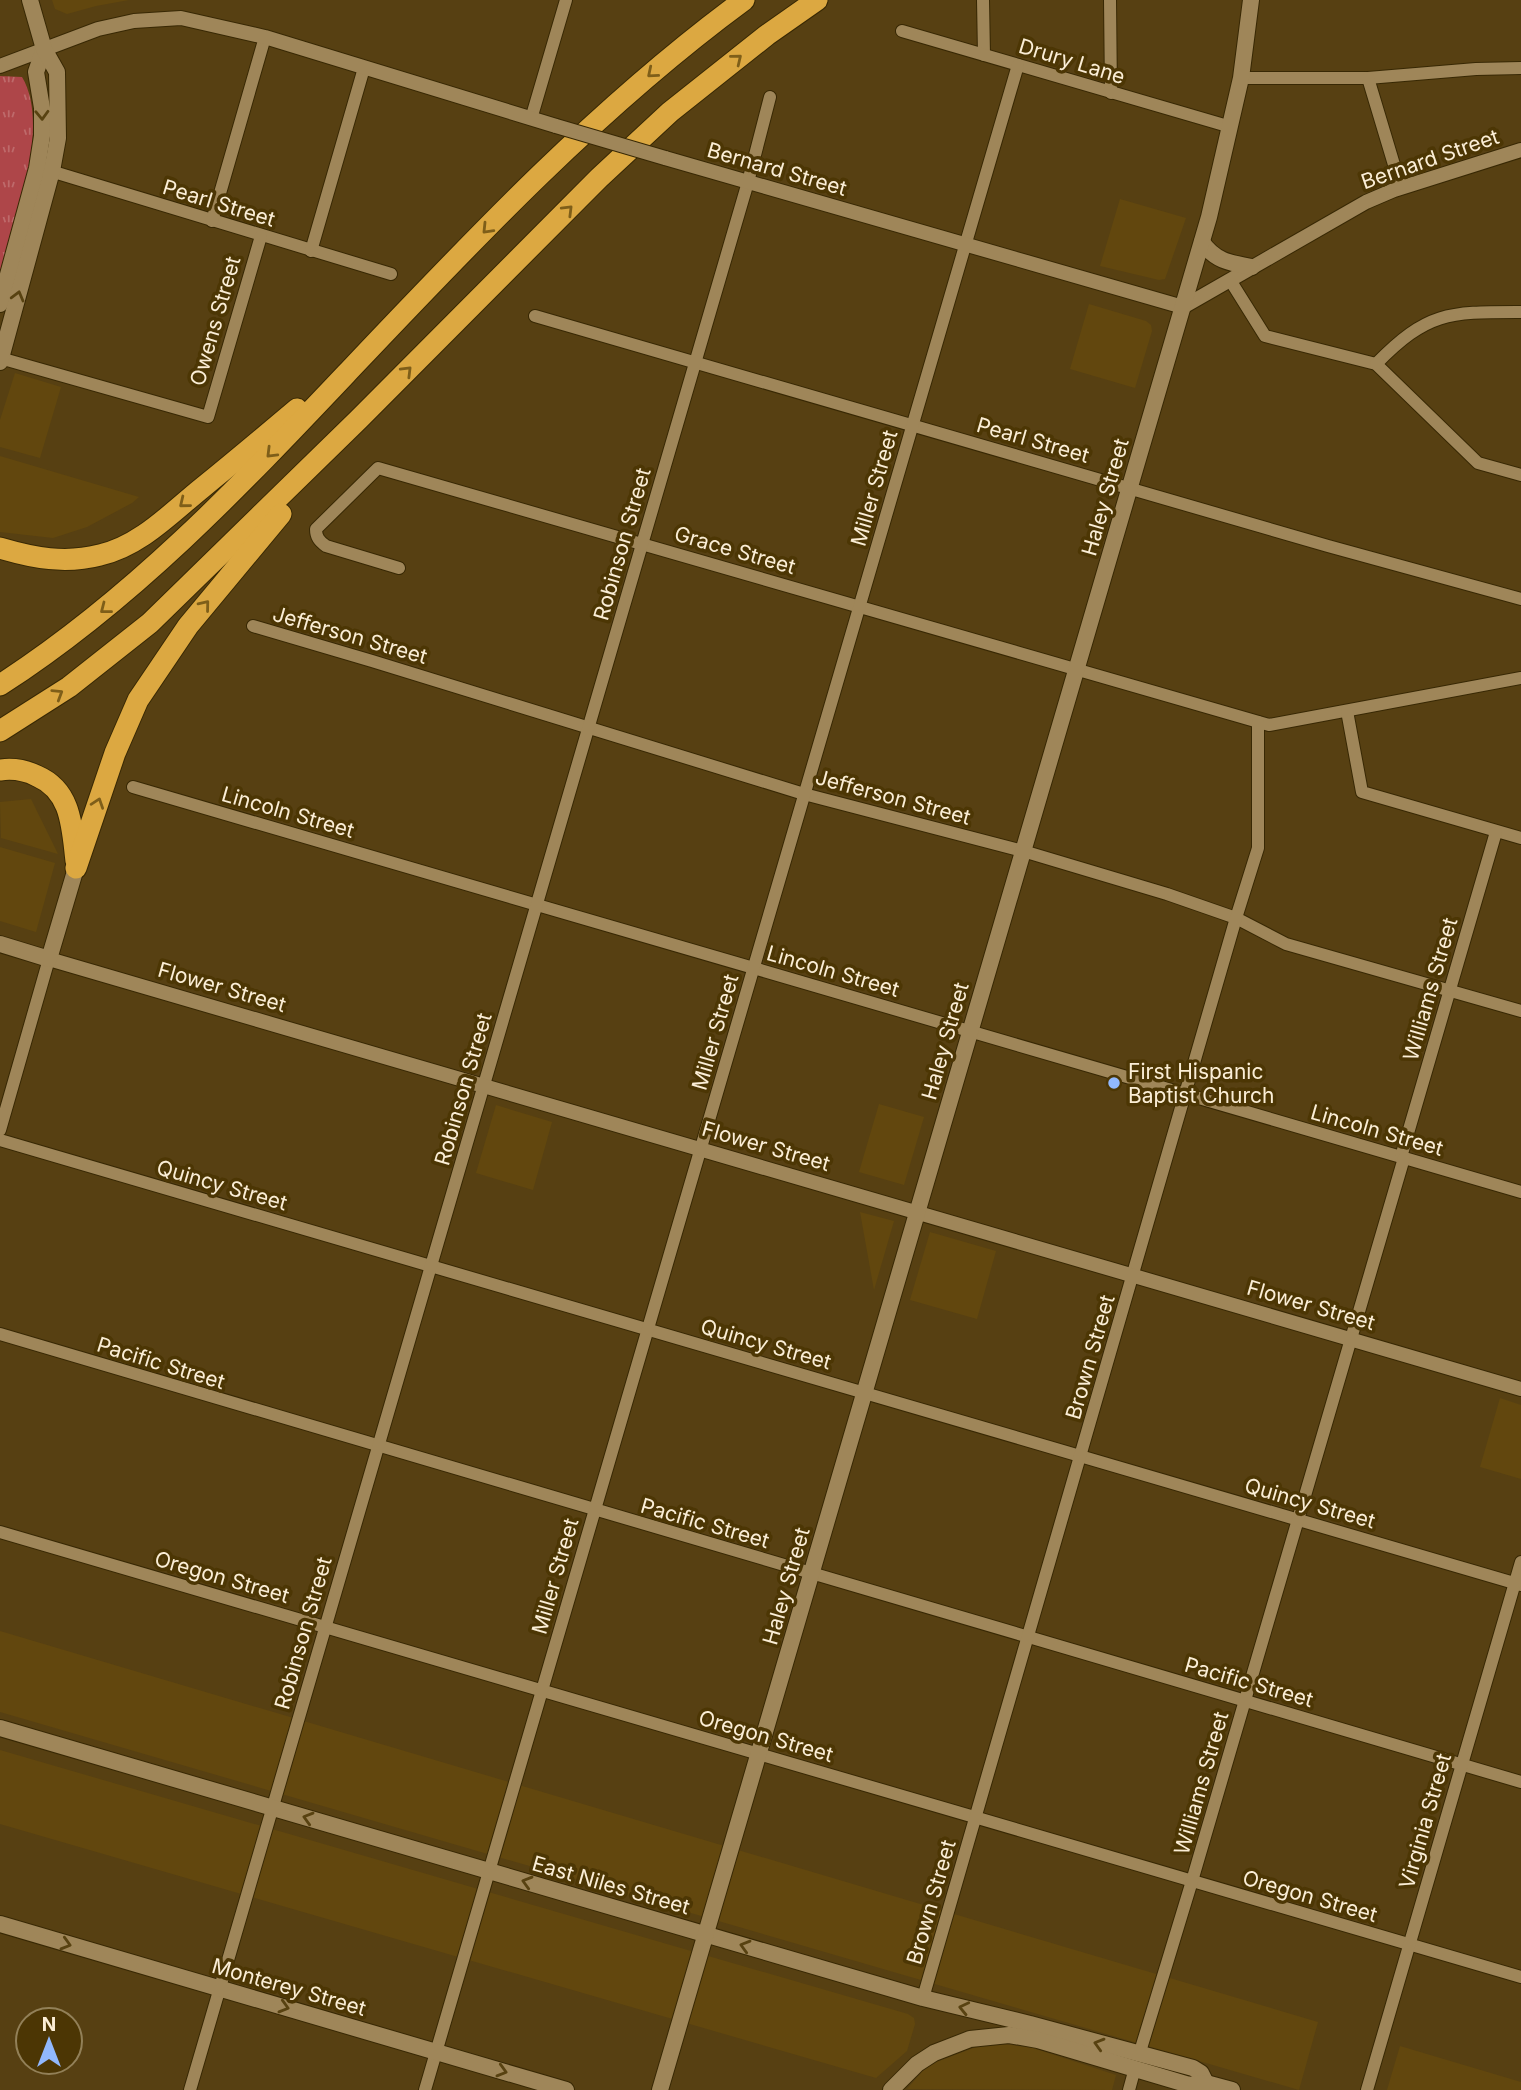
<svg xmlns="http://www.w3.org/2000/svg" width="1521" height="2090" viewBox="0 0 1521 2090" font-family="Inter,sans-serif">
	<style>
		.built { fill: #62470e }
		.grass { fill: url(#grass-tufts) }
		.lines { fill: none; stroke-linecap: round; stroke-linejoin: round }
		.minor-casing { stroke: #382804; stroke-width: 14 }
		.tertiary-casing { stroke: #382804; stroke-width: 16 }
		.secondary-casing { stroke: #382804; stroke-width: 18 }
		.motorway-casing { stroke: #382804; stroke-width: 23 }
		.minor { stroke: #9f8659; stroke-width: 12 }
		.tertiary { stroke: #9f8659; stroke-width: 14 }
		.secondary { stroke: #9f8659; stroke-width: 16 }
		.motorway { stroke: #dca841; stroke-width: 21 }
		.tertiary-bridge-casing { stroke: #382804; stroke-width: 16; stroke-linecap: butt }
		.tertiary-bridge { stroke: #9f8659; stroke-width: 14 }
		.oneway { stroke: #7e5e19 }
		.oneway2 { stroke: #584211 }
		.poi-dot { fill: #91b8fd; stroke: #4c3604; stroke-width: 2.5 }
		.labels { text-anchor: middle; dominant-baseline: central; stroke-width: 7; stroke-linejoin: round; paint-order: stroke }
		.street-label { font-size: 21px; fill: #fbeed6; stroke: #4c3604 }
		.poi-label { font-size: 21px; fill: #fbeed6; stroke: #4c3604; text-anchor: start }
	</style>
	<defs>
		<pattern id="grass-tufts" width="24" height="20" patternUnits="userSpaceOnUse" patternTransform="scale(1.75)"><rect width="24" height="20" fill="#ae4649"/><path d="M3 7l-1-3M5 7V3M7 7l1-3M15 17l-1-3M17 17v-4M19 17l1-3" fill="none" stroke="#be6a6b"/></pattern>
	</defs>
	<rect width="100%" height="100%" fill="#574012"/>
	<g class="built">
		<polygon points="52,0 129,0 96,6 67,14 55,9"/>
		<polygon points="1120,199 1186,218 1165,279 1159,280 1100,266"/>
		<polygon points="1089,304 1146,321 1151,325 1152,331 1135,388 1070,369"/>
		<polygon points="15,373 61,387 40,458 0,447 0,420"/>
		<polygon points="0,456 139,497 132,503 87,527 53,538 0,532"/>
		<polygon points="31,799 58,854 1,838 0,802"/>
		<polygon points="0,847 55,863 36,932 0,921"/>
		<polygon points="879,1104 924,1117 904,1185 859,1172"/>
		<polygon points="496,1105 552,1122 533,1190 476,1173"/>
		<polygon points="860,1212 894,1221 874,1290"/>
		<polygon points="930,1232 996,1251 977,1319 910,1300"/>
		<polygon points="1500,1398 1521,1405 1521,1479 1480,1467"/>
		<polygon points="0,1631 1318,2022 1299,2090 0,1712"/>
		<polygon points="0,1750 908,2014 914,2018 915,2024 907,2051 876,2078 0,1824"/>
		<polygon points="1004,2044 1033,2048 1116,2075 1112,2090 907,2089 928,2065 979,2046"/>
		<polygon points="1400,2046 1521,2082 1521,2090 1387,2090"/>
	</g>
	<path class="grass" d="M0,76l22,1c29,48 -7,149 -22,200z"/>
	<g class="lines">
		<g class="minor-casing">
			<g id="minor">
				<polyline points="983,0 984,55"/>
				<polyline points="1110,0 1111,93"/>
				<polyline points="902,31 1231,127"/>
				<polyline points="1241,78 1368,78 1476,69 1521,68"/>
				<polyline points="1368,78 1401,188"/>
				<polyline points="531,119 566,0"/>
				<polyline points="44,169 391,274"/>
				<polyline points="212,221 265,37"/>
				<polyline points="311,251 364,68"/>
				<polyline points="1230,280 1265,336 1376,364 1478,463 1521,475"/>
				<polyline points="535,316 1328,546 1521,599"/>
				<polyline points="0,358 208,417 261,236"/>
				<path d="M1376,364c52,-53 73,-52 145,-52"/>
				<path d="M399,568l-73,-22c-7,-5 -10,-9 -10,-17l62,-61 891,257 252,-47"/>
				<polyline points="253,626 372,661 804,794 1023,851 1167,894 1236,918 1286,944 1521,1011"/>
				<polyline points="1347,711 1362,792 1521,838"/>
				<polyline points="133,787 1521,1192"/>
				<polyline points="0,1130 49,959"/>
				<polyline points="0,1140 1521,1585"/>
				<polyline points="1401,1157 1496,832"/>
				<polyline points="0,1334 1521,1782"/>
				<polyline points="0,1532 1521,1977"/>
				<polyline points="923,1998 1236,918 1258,848 1258,722"/>
				<polyline points="1139,2055 1192,1881 1404,1158"/>
				<polyline points="190,2090 748,182 770,97"/>
				<polyline points="425,2090 1018,65"/>
				<polyline points="1129,2090 1135,2068"/>
				<polyline points="1367,2090 1521,1562"/>
			</g>
		</g>
		<g class="tertiary-casing">
			<g id="tertiary">
				<polyline points="0,66 98,29 134,21 181,18 265,37 556,126"/>
				<polyline points="665,158 1183,307 1366,202 1394,190 1521,150"/>
				<polyline points="49,959 1521,1389"/>
			</g>
		</g>
		<g class="secondary-casing">
			<g id="secondary">
				<path d="M1202,242c13,19 28,21 50,25"/>
				<polyline points="0,304 37,168 42,136 42,108 36,72 44,49"/>
				<polyline points="0,362 52,171 58,138 57,72 44,49 30,0"/>
				<polyline points="0,944 49,959 76,868"/>
				<polyline points="0,1728 923,1998 1030,2024 1193,2068 1201,2073 1206,2083"/>
				<polyline points="0,1924 566,2090"/>
				<polyline points="660,2090 1209,217 1241,78 1251,0"/>
				<polyline points="891,2090 917,2064 934,2053 970,2039 1009,2035 1038,2040 1189,2085 1206,2083 1232,2090"/>
			</g>
		</g>
		<g class="motorway-casing">
			<g id="motorway">
				<path d="M0,548c34,10 65,16 100,7 40,-9 71,-42 102,-67 32,-26 63,-52 95,-79"/>
				<path d="M0,685c132,-85 239,-198 346,-311 125,-132 251,-266 398,-374"/>
				<polyline points="0,731 69,687 150,623 359,419 599,178 670,112 767,35 817,0"/>
				<path d="M0,770c14,-2 25,0 37,6 35,15 35,52 39,85"/>
				<polyline points="76,868 115,753 138,700 188,626 281,514"/>
			</g>
		</g>
		<use href="#minor" class="minor"/>
		<use href="#tertiary" class="tertiary"/>
		<use href="#secondary" class="secondary"/>
		<use href="#motorway" class="motorway"/>
		<g class="tertiary-bridge-casing">
			<polyline id="tertiary-bridge" points="556,126 665,158"/>
		</g>
		<use href="#tertiary-bridge" class="tertiary-bridge"/>
	</g>
	<defs><path id="oneway-chevron" d="M-2-3.5L2.5 0L-2 3.5" fill="none" stroke-width="1.6" stroke-linecap="round" stroke-linejoin="round" transform="scale(1.75)"/></defs>
	<g class="oneway">
		<use href="#oneway-chevron" transform="translate(737 59) rotate(-39)"/>
		<use href="#oneway-chevron" transform="translate(652 73) rotate(140)"/>
		<use href="#oneway-chevron" transform="translate(568 210) rotate(-45)"/>
		<use href="#oneway-chevron" transform="translate(487 229) rotate(134)"/>
		<use href="#oneway-chevron" transform="translate(407 371) rotate(-45)"/>
		<use href="#oneway-chevron" transform="translate(271 453) rotate(135)"/>
		<use href="#oneway-chevron" transform="translate(184 503) rotate(141)"/>
		<use href="#oneway-chevron" transform="translate(205 605) rotate(-51)"/>
		<use href="#oneway-chevron" transform="translate(105 609) rotate(142)"/>
		<use href="#oneway-chevron" transform="translate(58 694) rotate(-32)"/>
		<use href="#oneway-chevron" transform="translate(98 803) rotate(-71)"/>
	</g>
	<g class="oneway2">
		<use href="#oneway-chevron" transform="translate(42 115) rotate(88)"/>
		<use href="#oneway-chevron" transform="translate(18 296) rotate(-75)"/>
		<use href="#oneway-chevron" transform="translate(308 1818) rotate(-164)"/>
		<use href="#oneway-chevron" transform="translate(527 1882) rotate(-164)"/>
		<use href="#oneway-chevron" transform="translate(66 1944) rotate(16)"/>
		<use href="#oneway-chevron" transform="translate(745 1946) rotate(-164)"/>
		<use href="#oneway-chevron" transform="translate(284 2007) rotate(16)"/>
		<use href="#oneway-chevron" transform="translate(964 2008) rotate(-167)"/>
		<use href="#oneway-chevron" transform="translate(1099 2044) rotate(-164)"/>
		<use href="#oneway-chevron" transform="translate(502 2071) rotate(16)"/>
	</g>
	<circle class="poi-dot" cx="1114" cy="1083" r="7"/>
	<g class="labels">
		<g class="street-label">
			<text transform="translate(1072 61) rotate(17)">Drury Lane</text>
			<text transform="translate(1430 159) rotate(-19)">Bernard Street</text>
			<text transform="translate(777 169) rotate(16)">Bernard Street</text>
			<text transform="translate(219 203) rotate(17)">Pearl Street</text>
			<text transform="translate(215 321) rotate(-74)">Owens Street</text>
			<text transform="translate(1033 440) rotate(16)">Pearl Street</text>
			<text transform="translate(874 488) rotate(-74)">Miller Street</text>
			<text transform="translate(1105 497) rotate(-74)">Haley Street</text>
			<text transform="translate(622 544) rotate(-74)">Robinson Street</text>
			<text transform="translate(735 550) rotate(16)">Grace Street</text>
			<text transform="translate(350 635) rotate(16)">Jefferson Street</text>
			<text transform="translate(893 797) rotate(15)">Jefferson Street</text>
			<text transform="translate(288 812) rotate(16)">Lincoln Street</text>
			<text transform="translate(833 971) rotate(16)">Lincoln Street</text>
			<text transform="translate(222 987) rotate(16)">Flower Street</text>
			<text transform="translate(1430 989) rotate(-74)">Williams Street</text>
			<text transform="translate(715 1032) rotate(-74)">Miller Street</text>
			<text transform="translate(945 1041) rotate(-74)">Haley Street</text>
			<text transform="translate(463 1089) rotate(-74)">Robinson Street</text>
			<text transform="translate(1377 1130) rotate(16)">Lincoln Street</text>
			<text transform="translate(766 1146) rotate(16)">Flower Street</text>
			<text transform="translate(222 1185) rotate(16)">Quincy Street</text>
			<text transform="translate(1311 1305) rotate(16)">Flower Street</text>
			<text transform="translate(766 1344) rotate(16)">Quincy Street</text>
			<text transform="translate(1090 1357) rotate(-74)">Brown Street</text>
			<text transform="translate(161 1363) rotate(17)">Pacific Street</text>
			<text transform="translate(1310 1503) rotate(16)">Quincy Street</text>
			<text transform="translate(705 1523) rotate(16)">Pacific Street</text>
			<text transform="translate(555 1576) rotate(-74)">Miller Street</text>
			<text transform="translate(222 1577) rotate(16)">Oregon Street</text>
			<text transform="translate(786 1586) rotate(-74)">Haley Street</text>
			<text transform="translate(303 1633) rotate(-74)">Robinson Street</text>
			<text transform="translate(1249 1682) rotate(16)">Pacific Street</text>
			<text transform="translate(766 1736) rotate(16)">Oregon Street</text>
			<text transform="translate(1201 1783) rotate(-74)">Williams Street</text>
			<text transform="translate(1425 1821) rotate(-74)">Virginia Street</text>
			<text transform="translate(611 1885) rotate(16)">East Niles Street</text>
			<text transform="translate(1310 1896) rotate(16)">Oregon Street</text>
			<text transform="translate(931 1902) rotate(-74)">Brown Street</text>
			<text transform="translate(289 1987) rotate(16)">Monterey Street</text>
		</g>
		<g class="poi-label">
			<text x="1128" y="1071">First Hispanic<tspan x="1128" dy="24">Baptist Church</tspan></text>
		</g>
	</g>
	<g transform="translate(49 2041)"><circle r="33" fill="#4c3604" stroke="#928058" stroke-width="2"/>
	<path d="M0-5L12 26L0 18L-12 26Z" fill="#91b8fd"/>
	<text y="-10" font-size="19" font-weight="bold" text-anchor="middle" fill="#fbeed6">N</text>
	</g>
</svg>
